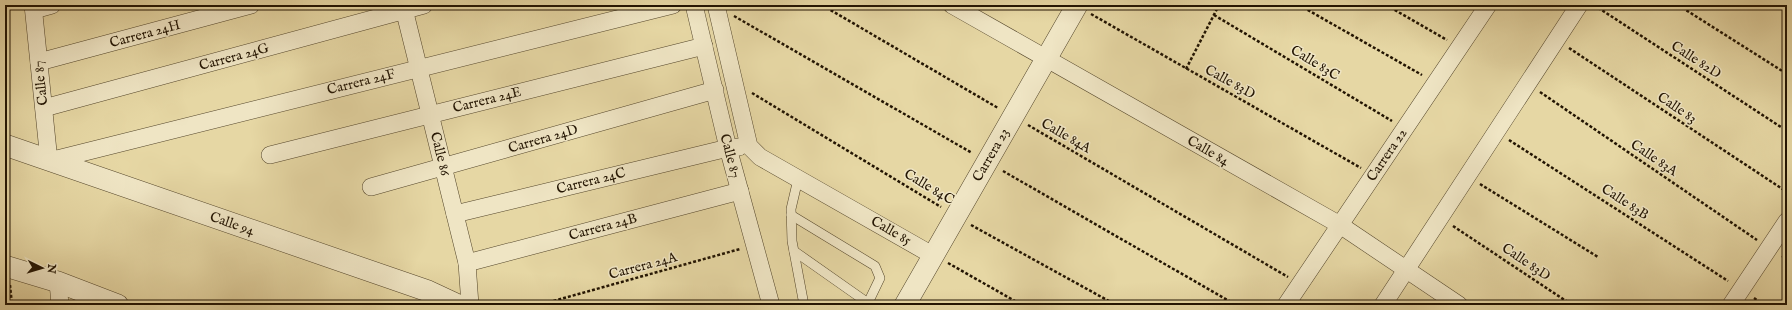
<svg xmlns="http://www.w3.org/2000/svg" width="1792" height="310" viewBox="0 0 1792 310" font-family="'IM FELL English',serif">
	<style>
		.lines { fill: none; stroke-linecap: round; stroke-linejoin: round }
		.service-casing { stroke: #53452a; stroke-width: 10 }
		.minor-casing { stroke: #53452a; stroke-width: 18 }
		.tertiary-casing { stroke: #53452a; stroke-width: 22 }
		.path { stroke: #221402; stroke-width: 2.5; stroke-dasharray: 3 2; stroke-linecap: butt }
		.service { stroke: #efe5c4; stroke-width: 9 }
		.minor { stroke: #efe5c4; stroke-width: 17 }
		.tertiary { stroke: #efe5c4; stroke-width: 21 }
		.labels { text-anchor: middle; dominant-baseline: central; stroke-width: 3; stroke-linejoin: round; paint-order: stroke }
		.street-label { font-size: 14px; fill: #221402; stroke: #efe5c4 }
	</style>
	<rect width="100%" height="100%" fill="#e6d7a4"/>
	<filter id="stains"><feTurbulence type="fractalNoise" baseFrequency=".005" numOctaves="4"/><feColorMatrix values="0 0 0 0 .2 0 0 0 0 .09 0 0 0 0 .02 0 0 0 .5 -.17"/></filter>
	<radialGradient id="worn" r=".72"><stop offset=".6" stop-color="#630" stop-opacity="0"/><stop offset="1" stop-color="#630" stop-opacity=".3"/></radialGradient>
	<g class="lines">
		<g class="service-casing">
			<g id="service">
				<polyline points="798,179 791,209 792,241 804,305"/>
				<polyline points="791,215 875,266 880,278 867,305"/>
				<polyline points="794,251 868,303"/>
			</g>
		</g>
		<g class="minor-casing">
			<g id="minor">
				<polyline points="33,5 49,161 673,5"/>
				<polyline points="403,5 467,263 470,305"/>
				<polyline points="694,5 728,148 771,305"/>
				<polyline points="716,5 749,146 760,157 934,256"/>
				<polyline points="952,5 1340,225 1459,305"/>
				<polyline points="34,10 52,5"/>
				<polyline points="39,62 251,5"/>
				<polyline points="44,108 424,5"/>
				<polyline points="270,155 704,46"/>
				<polyline points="371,187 715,90"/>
				<polyline points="455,214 728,148 739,147"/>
				<polyline points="467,263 740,191"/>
				<polyline points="58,282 60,305"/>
				<polyline points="1286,305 1488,5"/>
				<polyline points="1383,305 1579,5"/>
				<polyline points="1731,305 1787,221"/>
			</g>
		</g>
		<g class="tertiary-casing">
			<g id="tertiary">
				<polyline points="5,145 428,291 458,305"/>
				<polyline points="5,266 58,282 118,305"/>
				<polyline points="905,305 1077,5"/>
			</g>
		</g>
		<g class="path">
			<polyline points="822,5 998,108"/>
			<polyline points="1299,5 1422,75"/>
			<polyline points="1386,5 1447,40"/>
			<polyline points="1594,5 1787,131"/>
			<polyline points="1678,5 1787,74"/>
			<polyline points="1780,5 1787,10"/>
			<polyline points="1091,14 1361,168"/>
			<polyline points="1214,15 1392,121"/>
			<polyline points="734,16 972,153"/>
			<polyline points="1569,48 1787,192"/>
			<polyline points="1186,69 1219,5"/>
			<polyline points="1540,92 1757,240"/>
			<polyline points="752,93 941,207"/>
			<polyline points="1028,125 1288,277"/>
			<polyline points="1509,140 1728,281"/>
			<polyline points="1003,171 1236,305"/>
			<polyline points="1480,184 1598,257"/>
			<polyline points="971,225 1116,305"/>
			<polyline points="1453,226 1572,305"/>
			<polyline points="1782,256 1787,259"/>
			<polyline points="948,263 1022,305"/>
			<polyline points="10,285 12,305"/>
			<polyline points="1754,298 1764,305"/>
			<polyline points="539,305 740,249"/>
		</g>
		<use href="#service" class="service"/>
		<use href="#minor" class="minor"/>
		<use href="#tertiary" class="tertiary"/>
	</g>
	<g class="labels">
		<g class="street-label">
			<text transform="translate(145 34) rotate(-15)">Carrera 24H</text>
			<text transform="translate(234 57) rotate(-15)">Carrera 24G</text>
			<text transform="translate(1696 60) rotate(33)">Calle 82D</text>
			<text transform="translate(1315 63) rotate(31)">Calle 83C</text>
			<text transform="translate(361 82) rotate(-14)">Carrera 24F</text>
			<text transform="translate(1230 82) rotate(29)">Calle 83D</text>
			<text transform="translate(41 83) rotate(-96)">Calle 87</text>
			<text transform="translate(487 100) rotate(-14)">Carrera 24E</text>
			<text transform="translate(1677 108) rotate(34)">Calle 83</text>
			<text transform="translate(1066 136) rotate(30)">Calle 84A</text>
			<text transform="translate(543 139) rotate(-16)">Carrera 24D</text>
			<text transform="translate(1208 151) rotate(30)">Calle 84</text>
			<text transform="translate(440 154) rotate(76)">Calle 86</text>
			<text transform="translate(991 155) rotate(-60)">Carrera 23</text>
			<text transform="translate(1387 155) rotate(-56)">Carrera 22</text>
			<text transform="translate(730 156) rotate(75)">Calle 87</text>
			<text transform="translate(1654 158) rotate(34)">Calle 83A</text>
			<text transform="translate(591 181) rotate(-14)">Carrera 24C</text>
			<text transform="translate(929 187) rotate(31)">Calle 84C</text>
			<text transform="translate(1625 202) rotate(33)">Calle 83B</text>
			<text transform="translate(232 224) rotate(19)">Calle 94</text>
			<text transform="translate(603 227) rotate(-15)">Carrera 24B</text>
			<text transform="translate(891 231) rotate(30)">Calle 85</text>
			<text transform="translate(1526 262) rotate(34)">Calle 83D</text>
			<text transform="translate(643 266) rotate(-15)">Carrera 24A</text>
		</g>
	</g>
	<rect width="1792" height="310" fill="none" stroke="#e6d7a4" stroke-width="20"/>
	<rect x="6" y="6" width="1780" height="298" fill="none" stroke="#221402" stroke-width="2"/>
	<rect x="10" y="10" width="1772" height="290" fill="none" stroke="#221402"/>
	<g transform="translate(42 268) rotate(95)" stroke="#efe5c4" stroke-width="3" paint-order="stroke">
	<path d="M0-3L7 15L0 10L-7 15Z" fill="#221402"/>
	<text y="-6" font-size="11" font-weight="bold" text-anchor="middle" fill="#221402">N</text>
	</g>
	<rect width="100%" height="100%" filter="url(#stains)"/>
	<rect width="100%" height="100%" fill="url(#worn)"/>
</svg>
